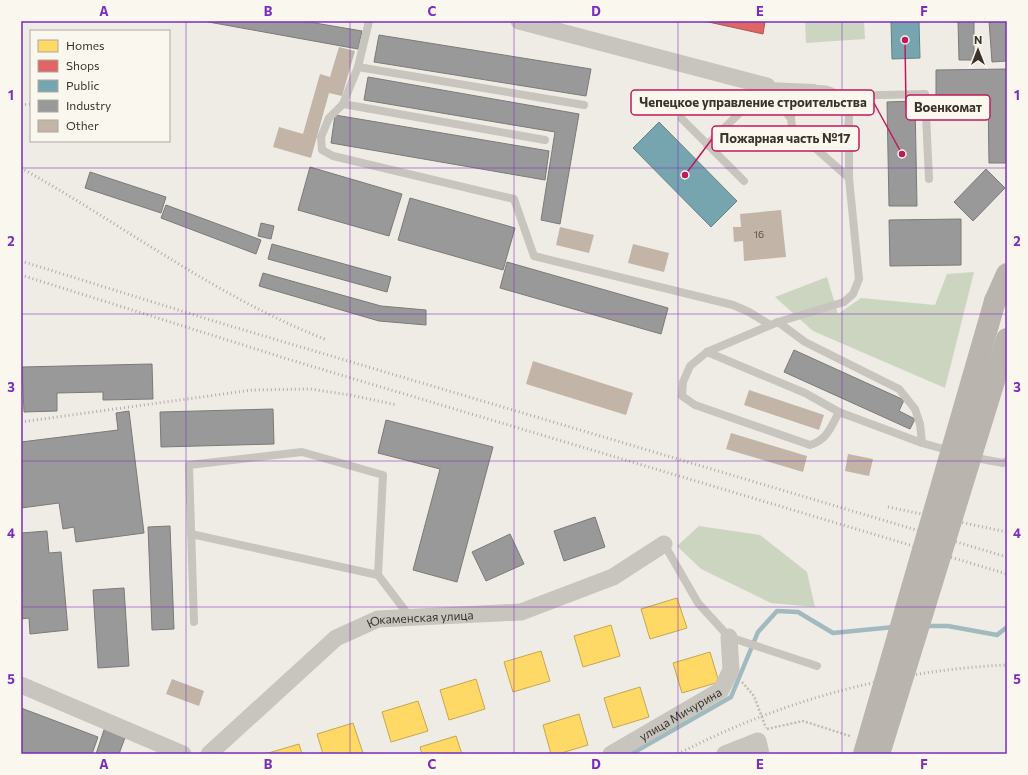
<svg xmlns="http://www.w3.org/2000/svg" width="1028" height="775" viewBox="0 0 1028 775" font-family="Commissioner,sans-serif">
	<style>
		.green { fill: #ccd5c0 }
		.homes { fill: #ffd966; stroke: #c4a754 }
		.shops { fill: #e06666; stroke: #ae5754 }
		.public { fill: #76a5af; stroke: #648387 }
		.industry { fill: #999; stroke: #7c7a78 }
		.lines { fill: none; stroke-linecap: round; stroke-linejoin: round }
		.stream { stroke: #a1bac0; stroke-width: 4.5 }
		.building { fill: #c2b4a7 }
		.path { stroke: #c1bdb6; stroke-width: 2.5; stroke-dasharray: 2 2; stroke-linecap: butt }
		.lane { stroke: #c8c5be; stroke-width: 8 }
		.street { stroke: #c8c5be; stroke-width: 17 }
		.secondary { stroke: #b9b5ae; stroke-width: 22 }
		.rail { stroke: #b0ada8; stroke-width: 3; stroke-dasharray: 1 3; stroke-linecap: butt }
		.secondary-bridge { stroke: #b9b5ae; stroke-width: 22 }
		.grid { fill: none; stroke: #7b2cbf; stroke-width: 1; stroke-opacity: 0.55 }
		.labels { text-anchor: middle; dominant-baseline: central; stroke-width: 4; stroke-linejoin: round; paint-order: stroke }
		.number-label { font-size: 10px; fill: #5c534a }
		.street-label { font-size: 12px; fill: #3a332b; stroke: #faf7ee }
		.leader { fill: none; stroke: #c2185b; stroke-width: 1.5 }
		.callout-dot { fill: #c2185b; stroke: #faf7ee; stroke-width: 1.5 }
		.callout { fill: #faf7ee; stroke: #c2185b; stroke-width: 1.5 }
		.callout-label { font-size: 13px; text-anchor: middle; font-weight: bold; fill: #3a332b }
		.neatline { fill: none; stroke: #7b2cbf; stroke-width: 1.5 }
		.grid-label { font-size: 13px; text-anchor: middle; font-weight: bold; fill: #7b2cbf }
	</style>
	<rect width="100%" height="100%" fill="#efece5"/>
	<g class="green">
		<polygon points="805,21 864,21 865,39 806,43"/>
		<polygon points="974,272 945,388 813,331 775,297 827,277 838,314 861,298 935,305 947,274"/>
		<polygon points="699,526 760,535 807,572 815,607 771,603 701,569 677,546"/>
	</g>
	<g class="homes">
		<polygon points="677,598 687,628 650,639 641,609"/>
		<polygon points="611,625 620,656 583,667 574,636"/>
		<polygon points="541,651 550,681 513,692 504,662"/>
		<polygon points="710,652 719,682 682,693 673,663"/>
		<polygon points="476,679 485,709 449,720 440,690"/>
		<polygon points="640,687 649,717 613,728 604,698"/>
		<polygon points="418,701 428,731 391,742 382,712"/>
		<polygon points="579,714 588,745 558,754 551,754 543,725"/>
		<polygon points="353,723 363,753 323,754 317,734"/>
		<polygon points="456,736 462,754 422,754 420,747"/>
		<polygon points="299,744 302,754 265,754"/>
	</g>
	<polygon class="shops" points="704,21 765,21 763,34"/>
	<g class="public">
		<polygon points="891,21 919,21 920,58 892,59"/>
		<polygon points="659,122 737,201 711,227 633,148"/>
	</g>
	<g class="industry">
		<polygon points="203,21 303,21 362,31 358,49"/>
		<polygon points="958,21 974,21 974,60 959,60"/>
		<polygon points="989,21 1007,21 1007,61 992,62"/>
		<polygon points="379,35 591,69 586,96 374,62"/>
		<polygon points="1007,69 1007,163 989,163 988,98 936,99 936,70"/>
		<polygon points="368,77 579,114 560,224 541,220 555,132 364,100"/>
		<polygon points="915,101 917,206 889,206 887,102"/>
		<polygon points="335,115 549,151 545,180 331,143"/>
		<polygon points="310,167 402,194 389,236 298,210"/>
		<polygon points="986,169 1005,188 973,221 954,202"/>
		<polygon points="90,172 166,197 161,213 85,188"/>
		<polygon points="410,198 515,228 503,270 398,240"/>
		<polygon points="166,205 261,240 256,254 161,218"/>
		<polygon points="961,219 961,265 890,266 889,220"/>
		<polygon points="261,223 274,226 271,239 258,236"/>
		<polygon points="272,244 391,277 387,292 268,259"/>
		<polygon points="507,262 668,308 661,334 500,288"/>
		<polygon points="263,273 381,306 426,310 426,325 379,321 259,286"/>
		<polygon points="794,350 904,400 899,411 915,419 910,429 784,372"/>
		<polygon points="152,364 153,399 103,400 103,392 57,393 57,411 24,412 22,367"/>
		<polygon points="273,409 274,444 161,447 160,412"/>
		<polygon points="129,411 144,533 76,542 74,527 63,529 59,503 21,508 21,442 118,430 116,413"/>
		<polygon points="386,420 493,447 457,582 413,570 440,469 378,453"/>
		<polygon points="595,517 605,547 564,561 554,531"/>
		<polygon points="170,526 174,629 152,630 148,527"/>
		<polygon points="47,531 49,553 61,552 68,630 30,634 29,618 21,619 21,533"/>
		<polygon points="510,534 524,564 486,581 472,552"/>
		<polygon points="124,588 129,666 98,668 93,590"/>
		<polygon points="21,708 98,737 92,754 21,754"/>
		<polygon points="105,727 126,735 119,754 96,754"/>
	</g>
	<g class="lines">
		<g class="stream">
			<polyline points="925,626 948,626 997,635 1007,627"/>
			<polyline points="631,754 731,697 758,632 777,611 798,612 833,633 894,627"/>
		</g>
	</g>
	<g class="building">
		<polygon points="339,47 355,51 342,96 329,93 311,158 273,147 279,127 303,134 320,74 330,77"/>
		<polygon points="781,210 786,257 744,261 743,241 734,242 733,227 741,227 740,214"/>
		<polygon points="560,227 594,235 589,253 556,245"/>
		<polygon points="633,244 669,253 664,272 628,263"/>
		<polygon points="533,361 633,393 626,415 526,384"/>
		<polygon points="749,390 824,415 819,430 744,405"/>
		<polygon points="731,433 807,456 803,472 726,449"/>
		<polygon points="848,454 873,459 869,476 845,471"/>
		<polygon points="172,679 204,691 199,706 166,694"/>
	</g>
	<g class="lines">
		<g class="path">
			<polyline points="742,682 754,696 766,728"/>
			<polyline points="767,729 803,721 850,736"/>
		</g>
		<g class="lane">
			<polyline points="369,21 358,67 343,104 329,118 321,137 322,150 333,156 514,199 534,256 733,305 749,312 770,325"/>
			<polyline points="358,67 584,105"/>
			<polyline points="767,86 791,119"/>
			<circle cx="820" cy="118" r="29"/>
			<polyline points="839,96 925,94 929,179"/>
			<polyline points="343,104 545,140"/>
			<polyline points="682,119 744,181"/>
			<polyline points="707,145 767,86 814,88"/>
			<polyline points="813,146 849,178"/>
			<polyline points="778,322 805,342 899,389 915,409 920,424 922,443"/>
			<polyline points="707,352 805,393 839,412 922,443 951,451"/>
			<path d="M839,412c-8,15 -12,28 -29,33l-115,-40 -13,-9 1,-14 7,-16 17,-14 71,-30 66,-20 9,-8 6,-15 -10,-101v-55"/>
			<polyline points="971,457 1003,463 1007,461"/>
			<polyline points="191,534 378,575"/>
			<polyline points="664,544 698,603 729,637 817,666"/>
			<polyline points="194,622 189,465 302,452 383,475 378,575 410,617"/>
		</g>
		<g class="street">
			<polyline points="519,21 767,86"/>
			<polyline points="21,685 183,754"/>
			<path id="s1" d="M209,754l127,-116 42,-19 143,-7 92,-35 51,-33"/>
			<path id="s2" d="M611,754l110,-64 10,-20 -2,-33"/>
			<polyline points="725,754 758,741 761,754"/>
		</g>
		<polyline class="secondary" points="995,301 1007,274"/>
		<g class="rail">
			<polyline points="21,105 31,104"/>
			<path d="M21,168c103,57 195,129 306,172"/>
			<polyline points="21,261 217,322 1007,557"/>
			<polyline points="21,275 294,361 1007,574"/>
			<polyline points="21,422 252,390 310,389 350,395 397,405"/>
			<polyline points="888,507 1007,532"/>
			<path d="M678,754c102,-53 214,-84 329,-89"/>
		</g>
		<g class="secondary-bridge">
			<polyline points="880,751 1007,339"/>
			<polyline points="864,754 995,301"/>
		</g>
	</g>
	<path class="grid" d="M186,21v733M350,21v733M514,21v733M678,21v733M842,21v733M21,168h986M21,314h986M21,461h986M21,607h986"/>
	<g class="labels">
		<g class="number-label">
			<text x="759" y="234">16</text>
		</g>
		<g class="street-label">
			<text stroke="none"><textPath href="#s1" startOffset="260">Юкаменская улица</textPath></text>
			<text stroke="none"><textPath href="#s2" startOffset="80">улица Мичурина</textPath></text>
		</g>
	</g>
	<path class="leader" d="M902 154L874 103M905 40L906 107M685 175L712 139"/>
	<g class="callout-dot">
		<circle cx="902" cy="154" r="4"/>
		<circle cx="905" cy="40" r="4"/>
		<circle cx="685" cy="175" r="4"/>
	</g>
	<g class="callout">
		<rect x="631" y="90" width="243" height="25" rx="4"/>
		<rect x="906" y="95" width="84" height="25" rx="4"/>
		<rect x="712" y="126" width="147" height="25" rx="4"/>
	</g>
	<g class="callout-label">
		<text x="753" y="107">Чепецкое управление строительства</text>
		<text x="948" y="112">Военкомат</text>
		<text x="785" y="143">Пожарная часть №17</text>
	</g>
	<rect width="1028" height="775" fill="none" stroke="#faf7ee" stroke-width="44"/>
	<rect x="30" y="30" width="140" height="112" fill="#faf7ee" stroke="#ada9a0"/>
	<rect x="38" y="40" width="20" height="12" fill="#ffd966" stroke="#ada9a0"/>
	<text x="66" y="50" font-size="12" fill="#3a332b">Homes</text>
	<rect x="38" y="60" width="20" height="12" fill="#e06666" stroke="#ada9a0"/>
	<text x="66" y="70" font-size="12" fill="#3a332b">Shops</text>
	<rect x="38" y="80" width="20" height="12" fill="#76a5af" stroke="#ada9a0"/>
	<text x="66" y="90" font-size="12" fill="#3a332b">Public</text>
	<rect x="38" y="100" width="20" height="12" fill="#999999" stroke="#ada9a0"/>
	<text x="66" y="110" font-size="12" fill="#3a332b">Industry</text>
	<rect x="38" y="120" width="20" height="12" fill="#c2b4a7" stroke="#ada9a0"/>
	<text x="66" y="130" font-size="12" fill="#3a332b">Other</text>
	<g transform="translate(978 50)" stroke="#faf7ee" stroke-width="3" paint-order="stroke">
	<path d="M0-3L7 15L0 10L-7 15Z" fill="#3a332b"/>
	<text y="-6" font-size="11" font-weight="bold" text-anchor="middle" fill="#3a332b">N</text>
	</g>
	<rect x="22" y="22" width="984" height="731" class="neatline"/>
	<g class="grid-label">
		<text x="104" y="16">A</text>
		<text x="268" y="16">B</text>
		<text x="432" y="16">C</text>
		<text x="596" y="16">D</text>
		<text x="760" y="16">E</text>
		<text x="924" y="16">F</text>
		<text x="11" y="100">1</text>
		<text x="1017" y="100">1</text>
		<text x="11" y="246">2</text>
		<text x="1017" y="246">2</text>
		<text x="11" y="392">3</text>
		<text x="1017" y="392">3</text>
		<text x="11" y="538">4</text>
		<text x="1017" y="538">4</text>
		<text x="11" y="684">5</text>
		<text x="1017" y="684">5</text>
		<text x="104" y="769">A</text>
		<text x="268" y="769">B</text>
		<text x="432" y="769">C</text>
		<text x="596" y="769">D</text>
		<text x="760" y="769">E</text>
		<text x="924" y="769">F</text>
	</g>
</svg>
